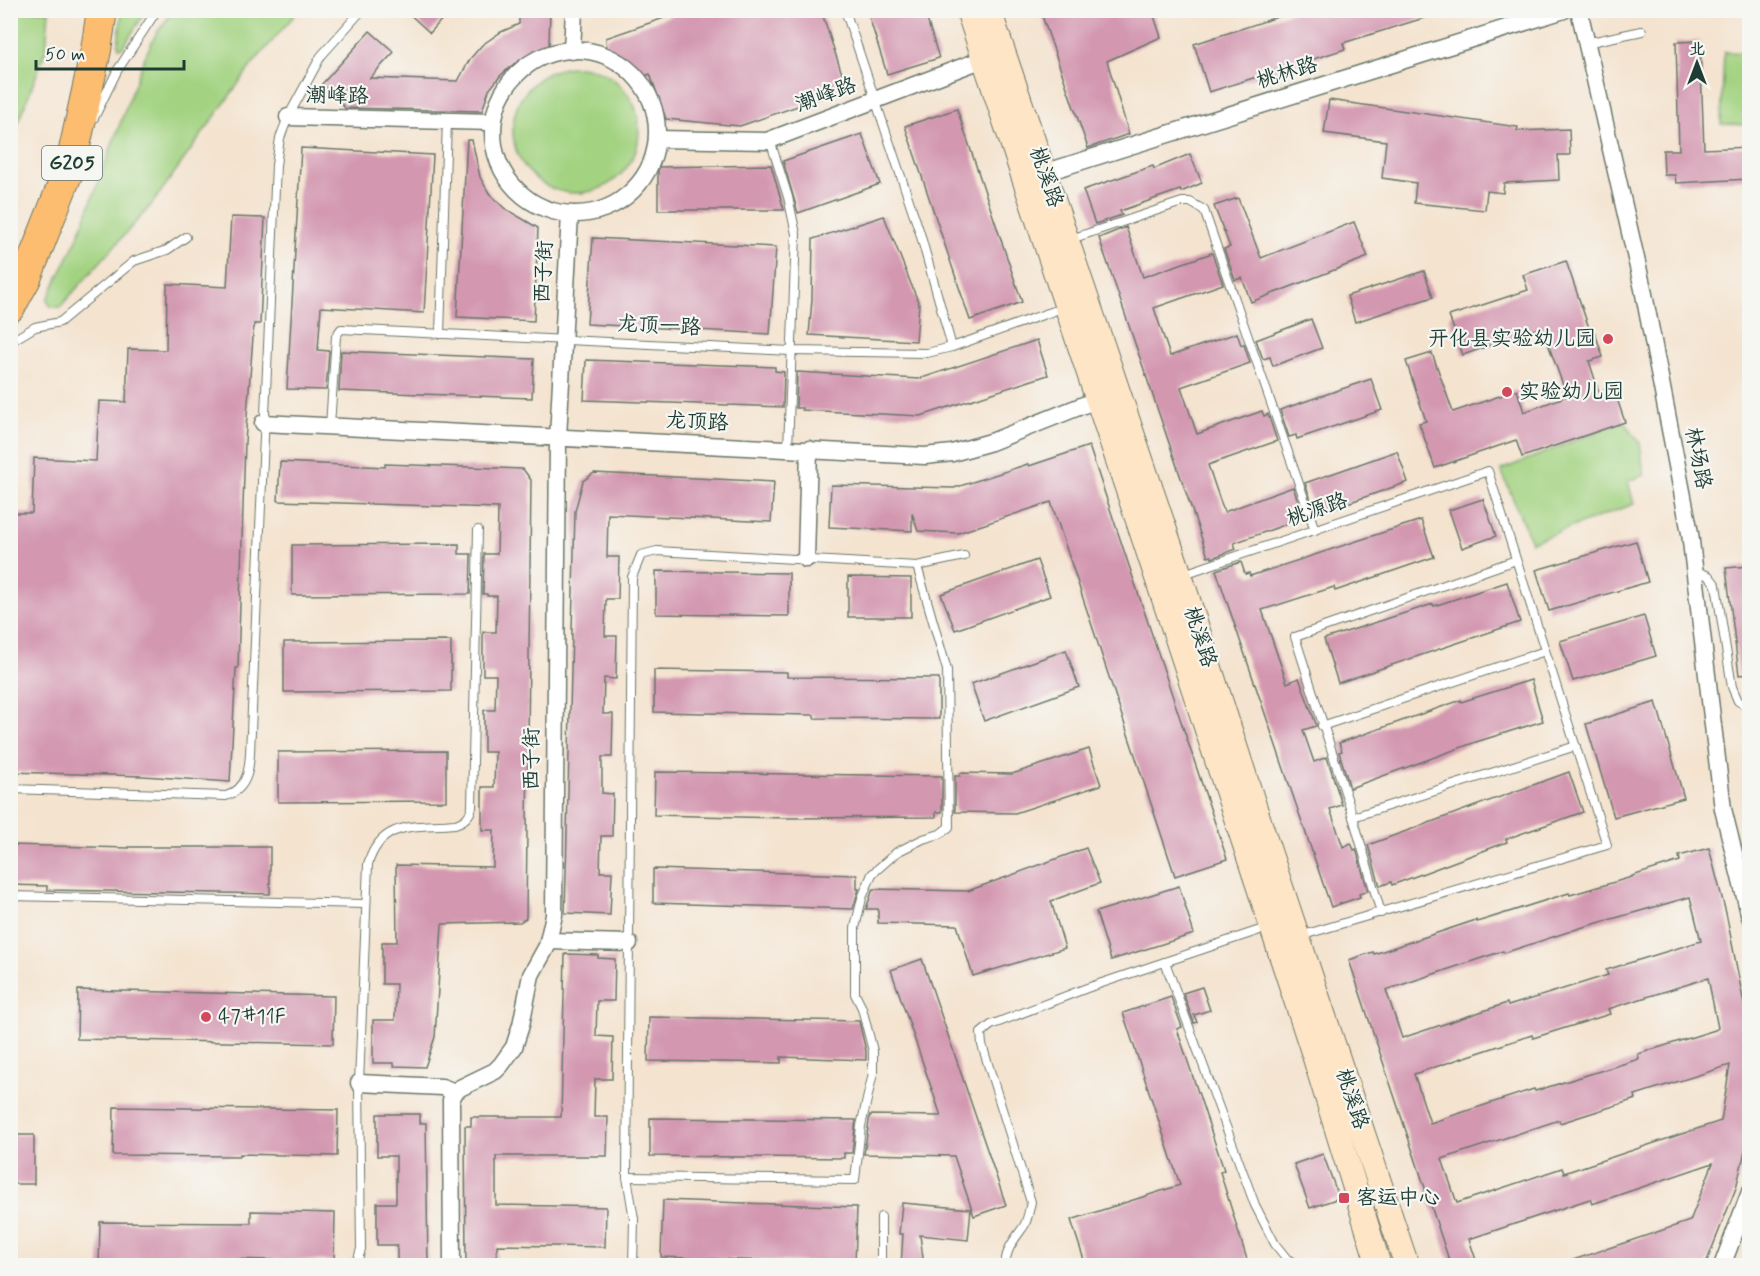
<svg xmlns="http://www.w3.org/2000/svg" width="1760" height="1276" viewBox="0 0 1760 1276" font-family="Mynerve,'LXGW WenKai TC',sans-serif">
	<style>
		.green { fill: #a3d381; stroke: #61885a; stroke-width: 1.5 }
		.building { fill: #d397b0; fill-rule: evenodd }
		.lines { fill: none; stroke-linecap: round; stroke-linejoin: round }
		.lane-casing { stroke: #6a776a; stroke-width: 10 }
		.street-casing { stroke: #6a776a; stroke-width: 19 }
		.secondary-casing { stroke: #6a776a; stroke-width: 26 }
		.highway-casing { stroke: #6a776a; stroke-width: 32 }
		.lane { stroke: #fff; stroke-width: 8 }
		.street { stroke: #fff; stroke-width: 16 }
		.secondary { stroke: #fee5c5; stroke-width: 24 }
		.highway { stroke: #fcbd6f; stroke-width: 30 }
		.poi-dot { fill: #d1495b; stroke: #f6f6f2; stroke-width: 2 }
		.labels { text-anchor: middle; dominant-baseline: central; stroke-width: 4.5; stroke-linejoin: round; paint-order: stroke }
		.shield { fill: #f6f6f2; stroke: #60746d; stroke-width: 1.5 }
		.shield-label { font-size: 20px; font-weight: bold; fill: #1f3d34 }
		.street-label { font-size: 21px; fill: #1f3d34; stroke: #f6f6f2 }
		.poi-label { font-size: 21px; fill: #1f3d34; stroke: #f6f6f2; text-anchor: start }
	</style>
	<rect width="100%" height="100%" fill="#f6f6f2"/>
	<filter id="ink" filterUnits="userSpaceOnUse"><feTurbulence type="fractalNoise" baseFrequency=".0167" numOctaves="2"/><feDisplacementMap in="SourceGraphic" scale="12" xChannelSelector="R" yChannelSelector="G"/><feConvolveMatrix kernelMatrix="1 2 1 2 8 2 1 2 1" color-interpolation-filters="sRGB"/></filter>
	<filter id="wash" filterUnits="userSpaceOnUse"><feTurbulence type="fractalNoise" baseFrequency=".008" numOctaves="4" result="noise"/><feDisplacementMap in="SourceGraphic" scale="24" xChannelSelector="R" yChannelSelector="G"/><feGaussianBlur stdDeviation="1.35" result="paint"/><feColorMatrix in="noise" values="0 0 0 0 0 0 0 0 0 0 0 0 0 0 0 0 0 1.4 0 .05"/><feComposite in="paint" operator="in"/></filter>
	<g filter="url(#wash)">
		<rect width="100%" height="100%" fill="#f4e3cf"/>
		<g class="green">
			<polygon points="11,10 49,11 46,50 11,141"/>
			<polygon points="122,11 146,11 123,47 119,48 118,45"/>
			<polygon points="173,11 298,11 251,66 152,204 60,307 51,307 47,300 78,237 144,59 156,34"/>
			<polygon points="1724,52 1749,53 1749,125 1721,124"/>
			<circle cx="576" cy="130" r="63"/>
			<polygon points="1624,421 1640,443 1644,475 1628,481 1634,504 1531,542 1501,470"/>
		</g>
		<g id="blocks">
			<g class="building">
				<polygon points="405,10 450,10 430,33"/>
				<polygon points="519,10 550,10 549,46 514,64 501,75 489,90 482,111 345,108 322,84 370,31 394,52 370,78 458,81 470,59 482,45 501,32 519,24"/>
				<polygon points="687,10 821,10 847,89 740,126 666,119 650,74 642,77 629,62 607,51 606,38"/>
				<polygon points="867,10 924,10 939,58 887,74"/>
				<polygon points="1040,10 1152,10 1161,37 1107,61 1129,134 1088,148"/>
				<polygon points="1299,10 1436,10 1437,14 1343,43 1345,49 1209,92 1194,44"/>
				<polygon points="1700,41 1704,149 1749,147 1749,179 1676,183 1675,175 1664,175 1663,150 1679,150 1676,42"/>
				<polygon points="1329,100 1518,127 1517,131 1569,129 1570,155 1558,155 1559,180 1504,183 1503,193 1487,191 1485,210 1414,203 1416,183 1382,178 1386,141 1324,133"/>
				<polygon points="957,109 1022,302 970,320 905,126"/>
				<polygon points="862,134 880,184 798,213 783,161"/>
				<polygon points="467,140 472,140 480,177 489,193 504,208 538,228 534,321 457,317"/>
				<polygon points="301,148 433,155 424,313 321,307 318,350 329,351 326,390 287,389"/>
				<polygon points="1190,154 1202,183 1181,192 1180,190 1120,211 1122,215 1095,224 1083,190 1153,166 1154,169"/>
				<polygon points="771,165 784,210 658,210 658,167"/>
				<polygon points="1238,198 1261,258 1354,222 1368,257 1251,302 1242,278 1235,280 1224,249 1230,247 1214,206"/>
				<polygon points="884,216 919,304 916,341 809,335 812,299 813,239"/>
				<polygon points="231,217 265,218 260,324 254,324 245,442 238,668 236,668 230,782 143,776 10,772 10,513 32,513 34,458 96,461 99,401 126,402 128,349 166,350 167,284 227,287"/>
				<polygon points="1126,227 1143,277 1212,253 1223,284 1154,308 1170,356 1237,333 1241,345 1244,344 1250,363 1181,387 1197,434 1262,411 1264,416 1268,414 1277,441 1208,465 1224,512 1293,487 1304,518 1234,543 1236,549 1212,558 1211,556 1208,557 1099,238"/>
				<polygon points="593,238 776,247 770,334 587,324"/>
				<polygon points="1566,261 1589,328 1593,327 1603,357 1589,361 1599,392 1613,387 1625,422 1522,457 1516,440 1435,468 1419,423 1426,421 1406,361 1432,353 1453,412 1517,390 1524,412 1567,396 1542,327 1463,355 1449,316 1528,290 1523,275"/>
				<polygon points="1424,271 1433,297 1355,322 1347,296"/>
				<polygon points="1311,319 1322,348 1273,366 1270,357 1263,359 1256,340"/>
				<polygon points="1037,340 1048,375 921,416 802,410 802,408 796,408 797,372 919,379"/>
				<polygon points="341,351 534,359 532,398 339,391"/>
				<polygon points="586,360 775,367 775,371 784,372 783,407 584,400"/>
				<polygon points="1371,379 1382,410 1297,439 1296,435 1289,437 1280,410"/>
				<polygon points="1089,446 1227,859 1175,876 1051,502 958,533 918,531 912,513 912,531 829,527 831,485 954,488 1028,464 1029,466"/>
				<polygon points="1397,451 1408,482 1316,514 1305,483"/>
				<polygon points="280,462 385,467 385,464 523,469 531,480 526,918 520,922 442,924 435,1037 425,1067 394,1066 394,1063 373,1063 373,1020 395,1020 396,984 382,984 382,942 397,942 396,865 493,867 494,830 482,830 482,787 494,787 495,752 484,752 484,710 495,710 496,675 483,675 483,632 496,632 497,596 487,596 487,594 483,594 484,554 497,554 498,508 278,501"/>
				<polygon points="594,473 774,482 771,522 608,514 607,557 619,557 618,599 606,599 605,636 617,636 616,679 604,678 603,714 613,714 612,757 602,757 602,793 613,794 612,836 601,836 600,872 612,872 610,915 565,913 575,511 583,481"/>
				<polygon points="1483,499 1496,536 1462,548 1449,510"/>
				<polygon points="1421,520 1434,557 1335,591 1334,587 1262,610 1287,683 1299,678 1316,724 1316,726 1303,730 1314,762 1327,757 1342,805 1330,809 1343,847 1351,843 1354,850 1356,849 1368,891 1359,894 1360,897 1331,907 1216,570 1241,562 1245,574 1249,573 1250,576"/>
				<polygon points="1636,541 1648,582 1549,611 1536,570"/>
				<polygon points="459,544 459,554 471,554 470,594 292,595 292,545"/>
				<polygon points="1037,560 1050,596 955,630 941,594"/>
				<polygon points="1749,566 1749,674 1739,675 1726,568"/>
				<polygon points="656,571 789,573 789,616 656,614"/>
				<polygon points="848,577 911,578 911,617 848,617"/>
				<polygon points="1507,582 1520,622 1338,683 1324,639 1433,604 1434,606"/>
				<polygon points="1644,616 1656,656 1573,681 1560,641"/>
				<polygon points="451,641 451,691 284,692 284,642"/>
				<polygon points="1066,650 1079,687 984,721 971,684"/>
				<polygon points="654,670 787,672 787,677 939,678 939,719 814,718 814,715 654,712"/>
				<polygon points="1531,680 1543,721 1476,742 1350,788 1339,752 1342,751 1339,743 1461,700 1461,702"/>
				<polygon points="1656,702 1684,798 1614,817 1586,724"/>
				<polygon points="1089,749 1101,785 1015,813 955,812 955,776 960,776 960,773 1012,774"/>
				<polygon points="446,751 446,801 278,802 278,752"/>
				<polygon points="655,772 942,776 942,812 936,812 936,817 787,818 654,815"/>
				<polygon points="1569,772 1583,812 1506,839 1507,842 1392,885 1391,882 1380,886 1368,845"/>
				<polygon points="10,845 129,848 129,847 270,847 270,894 47,890 47,886 10,885"/>
				<polygon points="1086,848 1100,883 1051,901 1065,948 973,976 957,925 878,923 878,909 866,909 873,889 968,891"/>
				<path d="M1709,848l17,65 23,116v106l-13,53 -31,78h-141v-3l126,-42 23,-58 -121,41 -2,-5 -121,40 9,27h-27l-102,-306 24,-8 1,2 102,-34 1,2 92,-29 1,2 62,-18v-1l48,-15 -1,-5zM1690,897l11,44 -95,29 2,5 -100,31 -1,-3 -105,35 -16,-48 117,-39 1,2 76,-25zM1708,978l10,50 -3,2 -77,24 1,5 -104,32 -1,-2 -104,34 -16,-49 118,-39 1,3 77,-24 -2,-5zM1730,1065l-9,56 -157,52 -2,-5 -105,35 -15,-44 117,-39 1,3 76,-24 -1,-4z"/>
				<polygon points="653,869 857,875 857,889 859,889 853,909 653,903"/>
				<polygon points="1179,886 1194,934 1111,960 1096,912"/>
				<polygon points="565,954 598,955 598,958 615,959 614,1001 597,1001 596,1036 613,1037 612,1079 595,1079 594,1117 608,1117 607,1156 496,1156 496,1205 606,1207 605,1247 497,1245 497,1266 466,1266 465,1126 471,1126 471,1117 561,1117"/>
				<polygon points="922,959 1006,1205 974,1216 954,1156 864,1154 870,1115 941,1116 891,970"/>
				<polygon points="1202,987 1210,1010 1194,1015 1197,1022 1194,1023 1183,993"/>
				<polygon points="78,990 334,996 333,1044 77,1039"/>
				<polygon points="1171,997 1182,1027 1177,1029 1224,1170 1220,1172 1249,1266 1086,1266 1071,1220 1180,1185 1123,1013"/>
				<polygon points="649,1017 859,1021 866,1051 866,1060 781,1057 781,1063 648,1061"/>
				<polygon points="114,1107 338,1110 337,1156 240,1154 240,1156 113,1155"/>
				<polygon points="377,1114 420,1114 420,1123 426,1123 428,1266 397,1266 397,1245 377,1245 377,1203 396,1203 396,1156 377,1156"/>
				<polygon points="650,1118 856,1120 852,1153 844,1153 844,1158 650,1156"/>
				<rect x="10" y="1135" width="24" height="49"/>
				<polygon points="1323,1154 1339,1198 1310,1208 1294,1164"/>
				<polygon points="663,1200 857,1207 855,1264 661,1257"/>
				<polygon points="902,1203 971,1209 968,1240 920,1235 924,1266 901,1266 903,1234 899,1234"/>
				<polygon points="251,1211 335,1213 334,1261 226,1259 225,1266 99,1266 100,1222 251,1223"/>
			</g>
		</g>
	</g>
	<g filter="url(#ink)">
		<use href="#blocks" fill-opacity="0" stroke="#6a776a" stroke-width="1.5"/>
		<g class="lines">
			<g class="lane-casing">
				<g id="lane">
					<polyline points="845,10 920,233 952,347"/>
					<polyline points="1586,43 1642,31"/>
					<polyline points="94,118 117,71 157,10"/>
					<polyline points="770,140 788,197 796,234 788,449"/>
					<polyline points="1068,240 1182,202 1190,202 1204,210 1315,530"/>
					<polyline points="440,334 447,121"/>
					<polyline points="10,342 35,327 60,322 134,261 167,250 186,237"/>
					<polyline points="330,426 336,336 341,329 791,351 927,353 952,347 1065,307"/>
					<polyline points="1696,571 1709,576 1716,585 1732,687 1738,701 1750,708"/>
					<polyline points="1181,575 1488,471 1607,845 1300,936"/>
					<polyline points="1322,726 1545,651"/>
					<path d="M10,789l216,7c28,-9 23,-40 25,-64l25,-567 4,-27 8,-21 33,-61 41,-46"/>
					<polyline points="1353,817 1576,746"/>
					<polyline points="10,896 365,904"/>
					<polyline points="1381,913 1353,817 1295,637 1516,560"/>
					<polyline points="1165,962 1255,1205 1275,1244 1287,1259 1300,1266"/>
					<polyline points="627,1177 855,1180 861,1126 873,1073 873,1051 862,1008 855,994 855,928 862,898 872,874 897,852 923,839 940,834 949,827 947,670 917,566"/>
					<path d="M356,1266l5,-17 -2,-166 9,-219c14,-45 48,-36 87,-40 10,-3 15,-8 17,-17l6,-277"/>
					<polyline points="633,1266 634,1219 627,1177 632,577 641,555 657,551 917,566 964,556"/>
					<polyline points="881,1266 881,1217"/>
					<path d="M1005,1266c1,-18 10,-27 19,-40 4,-7 5,-16 7,-24l-49,-157 -1,-12 10,-8 96,-37 182,-61"/>
				</g>
			</g>
			<g class="street-casing">
				<g id="street">
					<polyline points="1579,10 1643,289 1690,533 1723,809 1750,917"/>
					<circle cx="575" cy="132" r="82"/>
					<polyline points="572,51 574,10"/>
					<polyline points="288,117 493,122"/>
					<polyline points="657,139 767,141 994,55"/>
					<polyline points="1034,176 1564,10"/>
					<polyline points="263,423 925,456 952,453 991,442 1106,396"/>
					<polyline points="806,559 809,449"/>
					<polyline points="548,941 629,943"/>
					<polyline points="359,1083 442,1087 455,1092"/>
					<polyline points="452,1266 451,1100 455,1092 460,1088 495,1071 501,1065 514,1047 521,1025 531,975 547,946 554,915 558,438 570,214"/>
					<polyline points="1722,1266 1750,1192"/>
				</g>
			</g>
			<g class="secondary-casing">
				<g id="secondary">
					<polyline points="968,10 1164,599 1314,1055 1379,1266"/>
					<polyline points="989,10 1180,575 1261,827 1407,1266"/>
				</g>
			</g>
			<g class="highway-casing">
				<polyline id="highway" points="10,307 26,278 71,164 96,50 102,10"/>
			</g>
			<use href="#lane" class="lane"/>
			<use href="#street" class="street"/>
			<use href="#secondary" class="secondary"/>
			<use href="#highway" class="highway"/>
		</g>
	</g>
	<g class="poi-dot">
		<circle cx="1608" cy="339" r="6"/>
		<circle cx="1507" cy="392" r="6"/>
		<circle cx="206" cy="1017" r="6"/>
		<rect x="1338" y="1192" width="12" height="12" rx="3"/>
	</g>
	<g class="labels">
		<rect class="shield" x="42" y="146" width="60" height="34" rx="4.5"/>
		<g class="shield-label">
			<text x="72" y="163">G205</text>
		</g>
		<g class="street-label">
			<text transform="translate(1287 73) rotate(-17)">桃林路</text>
			<text transform="translate(826 95) rotate(-20)">潮峰路</text>
			<text transform="translate(337 96) rotate(1)">潮峰路</text>
			<text transform="translate(1046 177) rotate(71)">桃溪路</text>
			<text transform="translate(544 272) rotate(-87)">西子街</text>
			<text transform="translate(659 326) rotate(3)">龙顶一路</text>
			<text transform="translate(697 422) rotate(3)">龙顶路</text>
			<text transform="translate(1698 458) rotate(79)">林场路</text>
			<text transform="translate(1317 510) rotate(-19)">桃源路</text>
			<text transform="translate(1200 637) rotate(72)">桃溪路</text>
			<text transform="translate(532 759) rotate(-90)">西子街</text>
			<text transform="translate(1352 1099) rotate(72)">桃溪路</text>
		</g>
		<g class="poi-label">
			<text x="1596" y="339" text-anchor="end">开化县实验幼儿园</text>
			<text x="1519" y="392">实验幼儿园</text>
			<text x="218" y="1017">47#11F</text>
			<text x="1356" y="1198">客运中心</text>
		</g>
	</g>
	<rect width="1760" height="1276" fill="none" stroke="#f6f6f2" stroke-width="36"/>
	<g transform="translate(1697 63)" stroke="#f6f6f2" stroke-width="4.5" paint-order="stroke">
	<path d="M0-4.5L10 22L0 15L-10 22Z" fill="#1f3d34"/>
	<text y="-9" font-size="16" font-weight="bold" text-anchor="middle" fill="#1f3d34">北</text>
	</g>
	<path d="M36 60v9h148v-9" fill="none" stroke="#1f3d34" stroke-width="3"/>
	<text x="45" y="60" font-size="18" fill="#1f3d34" stroke="#f6f6f2" stroke-width="4.5" paint-order="stroke">50 m</text>
</svg>
